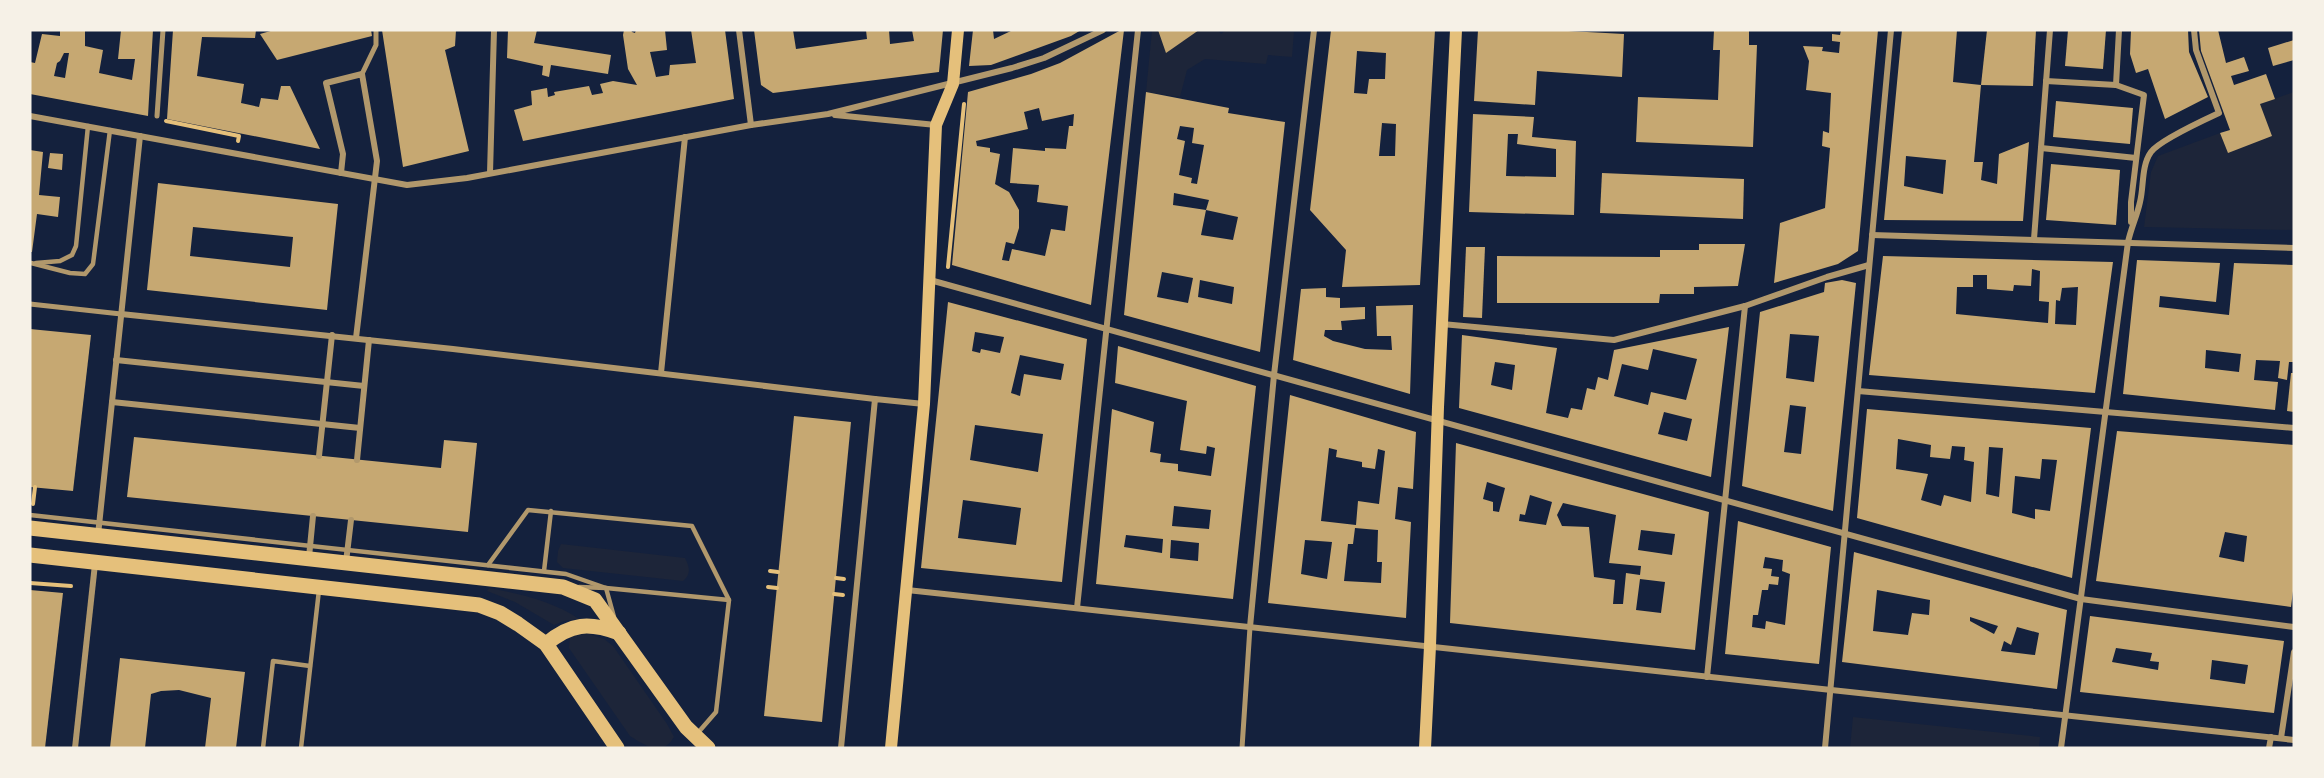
<svg xmlns="http://www.w3.org/2000/svg" width="2324" height="778" viewBox="0 0 2324 778" font-family="Cabin,sans-serif">
	<style>
		.green { fill: #1d2539 }
		.building { fill: #c6a872; fill-rule: evenodd }
		.lines { fill: none; stroke-linecap: round; stroke-linejoin: round }
		.path { stroke: #e5c07b; stroke-width: 4 }
		.service { stroke: #b1986c; stroke-width: 4.5 }
		.pedestrian { stroke: #b1986c; stroke-width: 5 }
		.minor { stroke: #b1986c; stroke-width: 6 }
		.secondary { stroke: #e5c07b; stroke-width: 12 }
		.primary { stroke: #e5c07b; stroke-width: 15 }
	</style>
	<rect width="100%" height="100%" fill="#14213d"/>
	<g class="green">
		<polygon points="1152,30 1158,30 1166,52 1199,30 1218,30 1221,34 1226,30 1294,32 1292,57 1268,55 1266,64 1205,59 1187,70 1180,97 1146,92"/>
		<polygon points="2294,92 2294,230 2144,227 2151,172 2158,156 2220,133 2228,152 2272,136 2260,104"/>
		<path d="M561,544l124,14c4,8 7,16 -2,23l-120,-13 -6,-6 1,-11z"/>
		<path d="M489,588c31,6 63,13 90,31l-15,2 -10,4 -39,-23 -28,-11z"/>
		<path d="M589,634l15,5 9,7 54,78 7,13c-12,20 -28,9 -44,-1l-61,-88 1,-10 4,-3z"/>
		<polygon points="1853,717 2040,737 2039,748 1850,748"/>
	</g>
	<g class="building">
		<path d="M60,30h25v16l18,4 -4,23 33,7 3,-21h-17l3,-29h32l-5,86 -118,-22v-32l5,1 7,-29 18,2zM64,53h5l-4,25 -11,-2 3,-13 3,-2z"/>
		<polygon points="173,30 256,30 255,38 202,37 197,76 244,84 241,103 259,107 261,98 278,100 281,86 290,86 320,149 167,119"/>
		<polygon points="274,30 371,30 372,36 277,60 260,34"/>
		<polygon points="382,30 456,30 455,46 445,50 469,151 403,167"/>
		<polygon points="508,30 537,30 534,43 611,55 608,74 551,65 549,77 542,75 543,66 507,58"/>
		<polygon points="624,30 631,30 632,32 635,33 636,30 665,30 667,50 650,52 656,77 669,75 670,65 696,63 691,30 725,30 734,99 523,141 514,110 532,105 531,91 547,88 548,97 555,95 554,92 589,86 592,95 603,93 600,84 613,81 637,85 628,69 623,35"/>
		<polygon points="754,30 793,30 796,49 867,39 866,30 889,30 890,44 914,41 912,30 943,30 939,72 773,93 761,85"/>
		<polygon points="973,30 993,30 994,39 1013,30 1081,30 1071,36 991,65 969,66"/>
		<path d="M1121,30h3l-33,275 -139,-40 16,-173 63,-18 29,-11zM1039,108l3,13 32,-7 -1,12h-4l-3,23 -21,-1v3l-32,-3 -3,35 29,2 -2,17 31,4 -3,25 -14,-2 -6,27 -33,-7 -3,12 -7,-1 4,-18 8,2 5,-16v-18l-10,-18 -14,-8 5,-30 -10,-2v-4l-13,-2 -1,-5 52,-12 -4,-17z"/>
		<polygon points="1158,30 1199,30 1166,53"/>
		<path d="M1331,30h104l-15,255 -78,2 4,-37 -36,-40zM1357,51l29,2 -1,26h-16l-2,15 -13,-1zM1382,123l14,1 -1,32h-16z"/>
		<polygon points="1478,30 1550,30 1624,34 1622,77 1537,71 1535,105 1474,101"/>
		<polygon points="1714,30 1749,30 1749,45 1757,45 1753,147 1636,142 1638,97 1718,100 1720,50 1713,50"/>
		<polygon points="1841,30 1878,30 1858,251 1838,264 1774,283 1780,223 1825,208 1830,148 1822,146 1823,131 1829,133 1831,93 1806,90 1809,61 1803,46 1823,47 1822,51 1839,53 1840,42 1832,41 1832,34 1840,35"/>
		<path d="M1902,30h55l-4,52 28,3 -7,77h9l-2,18 16,4 2,-30 30,-12 -6,79 -139,-1zM1906,156l40,4 -3,34 -39,-8z"/>
		<polygon points="1987,30 2036,30 2033,86 1981,85"/>
		<polygon points="2068,30 2106,30 2103,69 2065,66"/>
		<polygon points="2131,30 2188,30 2189,52 2208,97 2165,119 2148,69 2136,73 2130,54"/>
		<polygon points="2199,30 2218,30 2226,63 2244,57 2249,71 2231,76 2234,85 2266,74 2275,99 2260,104 2272,136 2228,153 2220,133 2230,130 2201,51"/>
		<polygon points="2294,40 2294,60 2273,66 2268,48"/>
		<path d="M1146,92l83,16 -1,5 57,9 -25,230 -136,-37zM1180,126l14,2 -2,15 12,2 -7,39 -6,-1 1,-5 -13,-3 6,-34 -8,-2zM1174,193l35,7 -3,10 -33,-5zM1206,210l32,7 -5,23 -32,-5zM1162,272l31,6 -5,25 -31,-6zM1200,280l34,7 -2,17 -34,-7z"/>
		<polygon points="2056,101 2133,108 2130,144 2053,137"/>
		<path d="M1473,114l61,3 -2,20 44,4 -2,74 -105,-3zM1508,134h10l-1,10 39,5v28l-50,-1z"/>
		<polygon points="30,150 43,152 39,195 60,197 58,217 37,214 32,252 30,252"/>
		<polygon points="50,153 63,154 62,170 48,168"/>
		<polygon points="2051,164 2120,170 2116,225 2046,220"/>
		<polygon points="1602,173 1744,179 1743,219 1600,213"/>
		<path d="M158,183l180,21 -11,106 -180,-20zM193,227l100,10 -3,30 -100,-11z"/>
		<polygon points="1699,244 1745,244 1738,286 1694,287 1694,294 1660,294 1659,303 1497,303 1497,256 1660,257 1660,250 1699,250"/>
		<polygon points="1466,247 1485,247 1482,318 1463,317"/>
		<path d="M1883,256l230,6 -18,131 -226,-18zM2032,269l8,2 -1,30 10,1 -1,21 -92,-9 1,-27h16v-12h14v14l26,2 1,-6 17,1zM2078,287l-2,38 -21,-1 1,-24 4,1 2,-13z"/>
		<path d="M2137,260l83,3 -4,39 -56,-6 -1,11 70,8 5,-52 60,2v97h-5l-2,18 -9,-2 2,-17 -24,-1 -2,20 24,2 -3,28 -152,-16zM2206,350l35,4 -2,18 -34,-4z"/>
		<path d="M1842,280l14,3 -23,228 -91,-25 18,-174 64,-20 1,-9zM1790,334l29,2 -5,46 -28,-4zM1790,405l16,2 -5,47 -17,-2z"/>
		<polygon points="1326,288 1326,297 1340,298 1340,308 1365,307 1365,319 1341,321 1342,330 1325,330 1324,336 1333,341 1365,349 1392,350 1391,336 1377,336 1376,306 1413,305 1410,394 1293,360 1301,289"/>
		<path d="M948,302l139,37 -25,243 -141,-14zM975,332l29,5 -4,16 -19,-4 -1,4 -8,-2zM1020,355l44,9 -3,16 -37,-6 -4,22 -9,-3zM975,425l68,9 -5,38 -68,-12zM963,500l58,8 -5,37 -58,-7z"/>
		<path d="M1729,327l-18,150 -252,-69 3,-73 95,13 -11,65 22,5 3,-10 11,2 5,-22 8,2 3,-13 10,3 6,-30zM1653,349l44,10 -11,41 -35,-8 -3,13 -34,-9 8,-32 26,6zM1495,362l20,3 -3,25 -21,-5zM1664,412l28,7 -5,22 -29,-7z"/>
		<polygon points="30,329 91,335 73,491 30,487"/>
		<path d="M1118,346l138,40 -23,213 -137,-15 16,-175 42,13 -4,30 11,2 -1,8 18,2v7l33,5 4,-28 -8,-2 -1,8 -26,-4 7,-49 -72,-18zM1174,506l37,4 -2,19 -37,-3zM1126,535l37,4 -1,14 -38,-6zM1171,540l28,3 -1,18 -28,-3z"/>
		<polygon points="2291,373 2294,373 2294,412 2287,411"/>
		<path d="M1290,395l126,37 -3,57 -15,-2 -3,32 16,3 -5,96 -138,-15zM1329,448l8,2 -1,7 26,5v5l13,2 3,-20 7,2 -6,53 -21,-3 -2,24 -35,-4zM1355,528l23,2 -1,32h5l-1,21 -37,-2 4,-37h5zM1305,540l27,2 -5,37 -26,-5z"/>
		<path d="M1867,409l224,19 -19,150 -215,-60zM1898,439l33,6 -1,12 20,2 2,-13 13,1 -1,13 10,2 -3,40 -27,-7 -3,11 -20,-6 7,-26 -32,-5zM1989,447l14,1 -4,49 -13,-3zM2042,459l15,1 -7,51 -15,-2v10l-23,-6 3,-37 25,3z"/>
		<polygon points="794,416 851,422 822,722 764,716"/>
		<path d="M2117,431l177,14v138l-3,24 -195,-26zM2225,532l22,4 -3,26 -25,-5z"/>
		<polygon points="134,437 441,468 444,440 477,443 468,532 127,497"/>
		<path d="M1456,443l253,69 -14,138 -245,-27zM1487,482l18,6 -6,24 -6,-1v-9l-10,-3zM1530,495l22,7 -6,23 -27,-4 1,-7 5,1zM1563,503l53,12 -7,48 32,3 -1,9 -14,-2 -3,31h-10l2,-24 -21,-3 -5,-50 -27,-1 -5,-11zM1641,530l34,4 -3,21 -34,-5zM1640,579l25,3 -4,31 -25,-3z"/>
		<path d="M1738,521l93,26 -12,117 -94,-10zM1765,557l18,3 -1,11 8,3 -5,51 -19,-4 -1,8 -13,-2 1,-12h5l4,-25h6l1,-6 9,1 1,-8 -8,-1 1,-7 -9,-1z"/>
		<path d="M1854,552l213,58 -10,79 -215,-27zM1877,590l53,10 -1,15 -17,-2 -4,22 -35,-4zM1970,617l28,9 -4,8 -24,-13zM2017,627l22,6 -4,22 -34,-4 3,-10 7,4z"/>
		<polygon points="30,590 63,593 45,748 30,748"/>
		<path d="M2090,616l194,25 -10,72 -194,-21zM2116,648l36,5 -2,8 9,1 -1,8 -46,-8zM2212,660l36,5 -3,19 -35,-5z"/>
		<polygon points="120,658 245,672 236,748 205,748 211,698 179,690 161,691 151,694 145,748 110,748"/>
	</g>
	<g class="lines">
		<g class="path">
			<polyline points="166,121 239,136 238,141"/>
			<polyline points="948,267 964,104"/>
			<polyline points="33,504 35,487"/>
			<polyline points="770,571 778,572"/>
			<polyline points="836,578 844,579"/>
			<polyline points="30,583 71,586"/>
			<polyline points="768,587 777,588"/>
			<polyline points="834,594 843,595"/>
		</g>
		<g class="service">
			<polyline points="31,263 70,273 85,274 93,264 110,130"/>
			<polyline points="36,263 60,261 72,255 76,246 88,126"/>
			<polyline points="30,515 566,574 606,588"/>
			<polyline points="488,565 528,510 692,526 729,600 716,712 696,735"/>
			<polyline points="544,571 551,511"/>
			<polyline points="579,587 606,588 729,600"/>
			<polyline points="606,588 614,617"/>
			<polyline points="263,748 273,661 310,666"/>
			<polyline points="301,748 319,590"/>
		</g>
		<g class="pedestrian">
			<polyline points="362,74 376,45 376,30"/>
			<polyline points="157,116 163,30"/>
			<polyline points="30,304 121,314"/>
			<polyline points="1242,748 1250,627"/>
		</g>
		<g class="minor">
			<polyline points="739,30 751,125"/>
			<polyline points="2046,81 2116,85 2144,95 2131,202 2131,222"/>
			<polyline points="2116,85 2119,30"/>
			<polyline points="835,115 936,125"/>
			<polyline points="30,116 407,185 467,178 751,125 828,114 1012,68 1044,58 1103,30"/>
			<polyline points="2041,148 2136,158"/>
			<polyline points="341,173 343,154 326,83 362,74 377,161 356,338"/>
			<polyline points="490,173 494,30"/>
			<polyline points="1872,235 2294,248"/>
			<polyline points="2034,239 2050,30"/>
			<polyline points="930,280 2081,599 2294,627"/>
			<polyline points="121,314 453,349 875,399"/>
			<polyline points="1442,324 1614,340 1745,306 1827,277 1869,265"/>
			<polyline points="116,360 364,386"/>
			<polyline points="661,373 685,137"/>
			<polyline points="1858,391 2294,428"/>
			<polyline points="112,402 360,428"/>
			<polyline points="319,456 332,335"/>
			<polyline points="357,460 369,340"/>
			<polyline points="98,535 140,136"/>
			<polyline points="309,557 313,516"/>
			<polyline points="346,562 351,520"/>
			<polyline points="907,590 2294,740"/>
			<polyline points="1077,608 1138,30"/>
			<polyline points="1250,627 1274,375 1314,30"/>
			<polyline points="1707,677 1745,306"/>
			<polyline points="2281,738 2294,652"/>
			<polyline points="75,748 95,564"/>
			<polyline points="841,748 875,399 924,404"/>
			<polyline points="1825,748 1891,30"/>
			<path d="M2061,748l67,-506c3,-14 9,-26 12,-40 4,-15 1,-36 11,-50 9,-12 53,-32 68,-39l-23,-63 -2,-20"/>
			<polyline points="2269,748 2271,737"/>
		</g>
		<g class="secondary">
			<polyline points="891,748 924,404 936,125 953,84 958,30"/>
			<polyline points="1425,748 1430,646 1438,407 1456,30"/>
		</g>
		<g class="primary">
			<polyline points="30,528 563,587 595,600 686,727 708,748"/>
			<polyline points="30,555 479,605 500,613 518,624 546,644 617,748"/>
			<path d="M546,644c25,-21 43,-22 73,-11"/>
		</g>
	</g>
	<rect width="2324" height="778" fill="none" stroke="#f6f1e7" stroke-width="63"/>
</svg>
